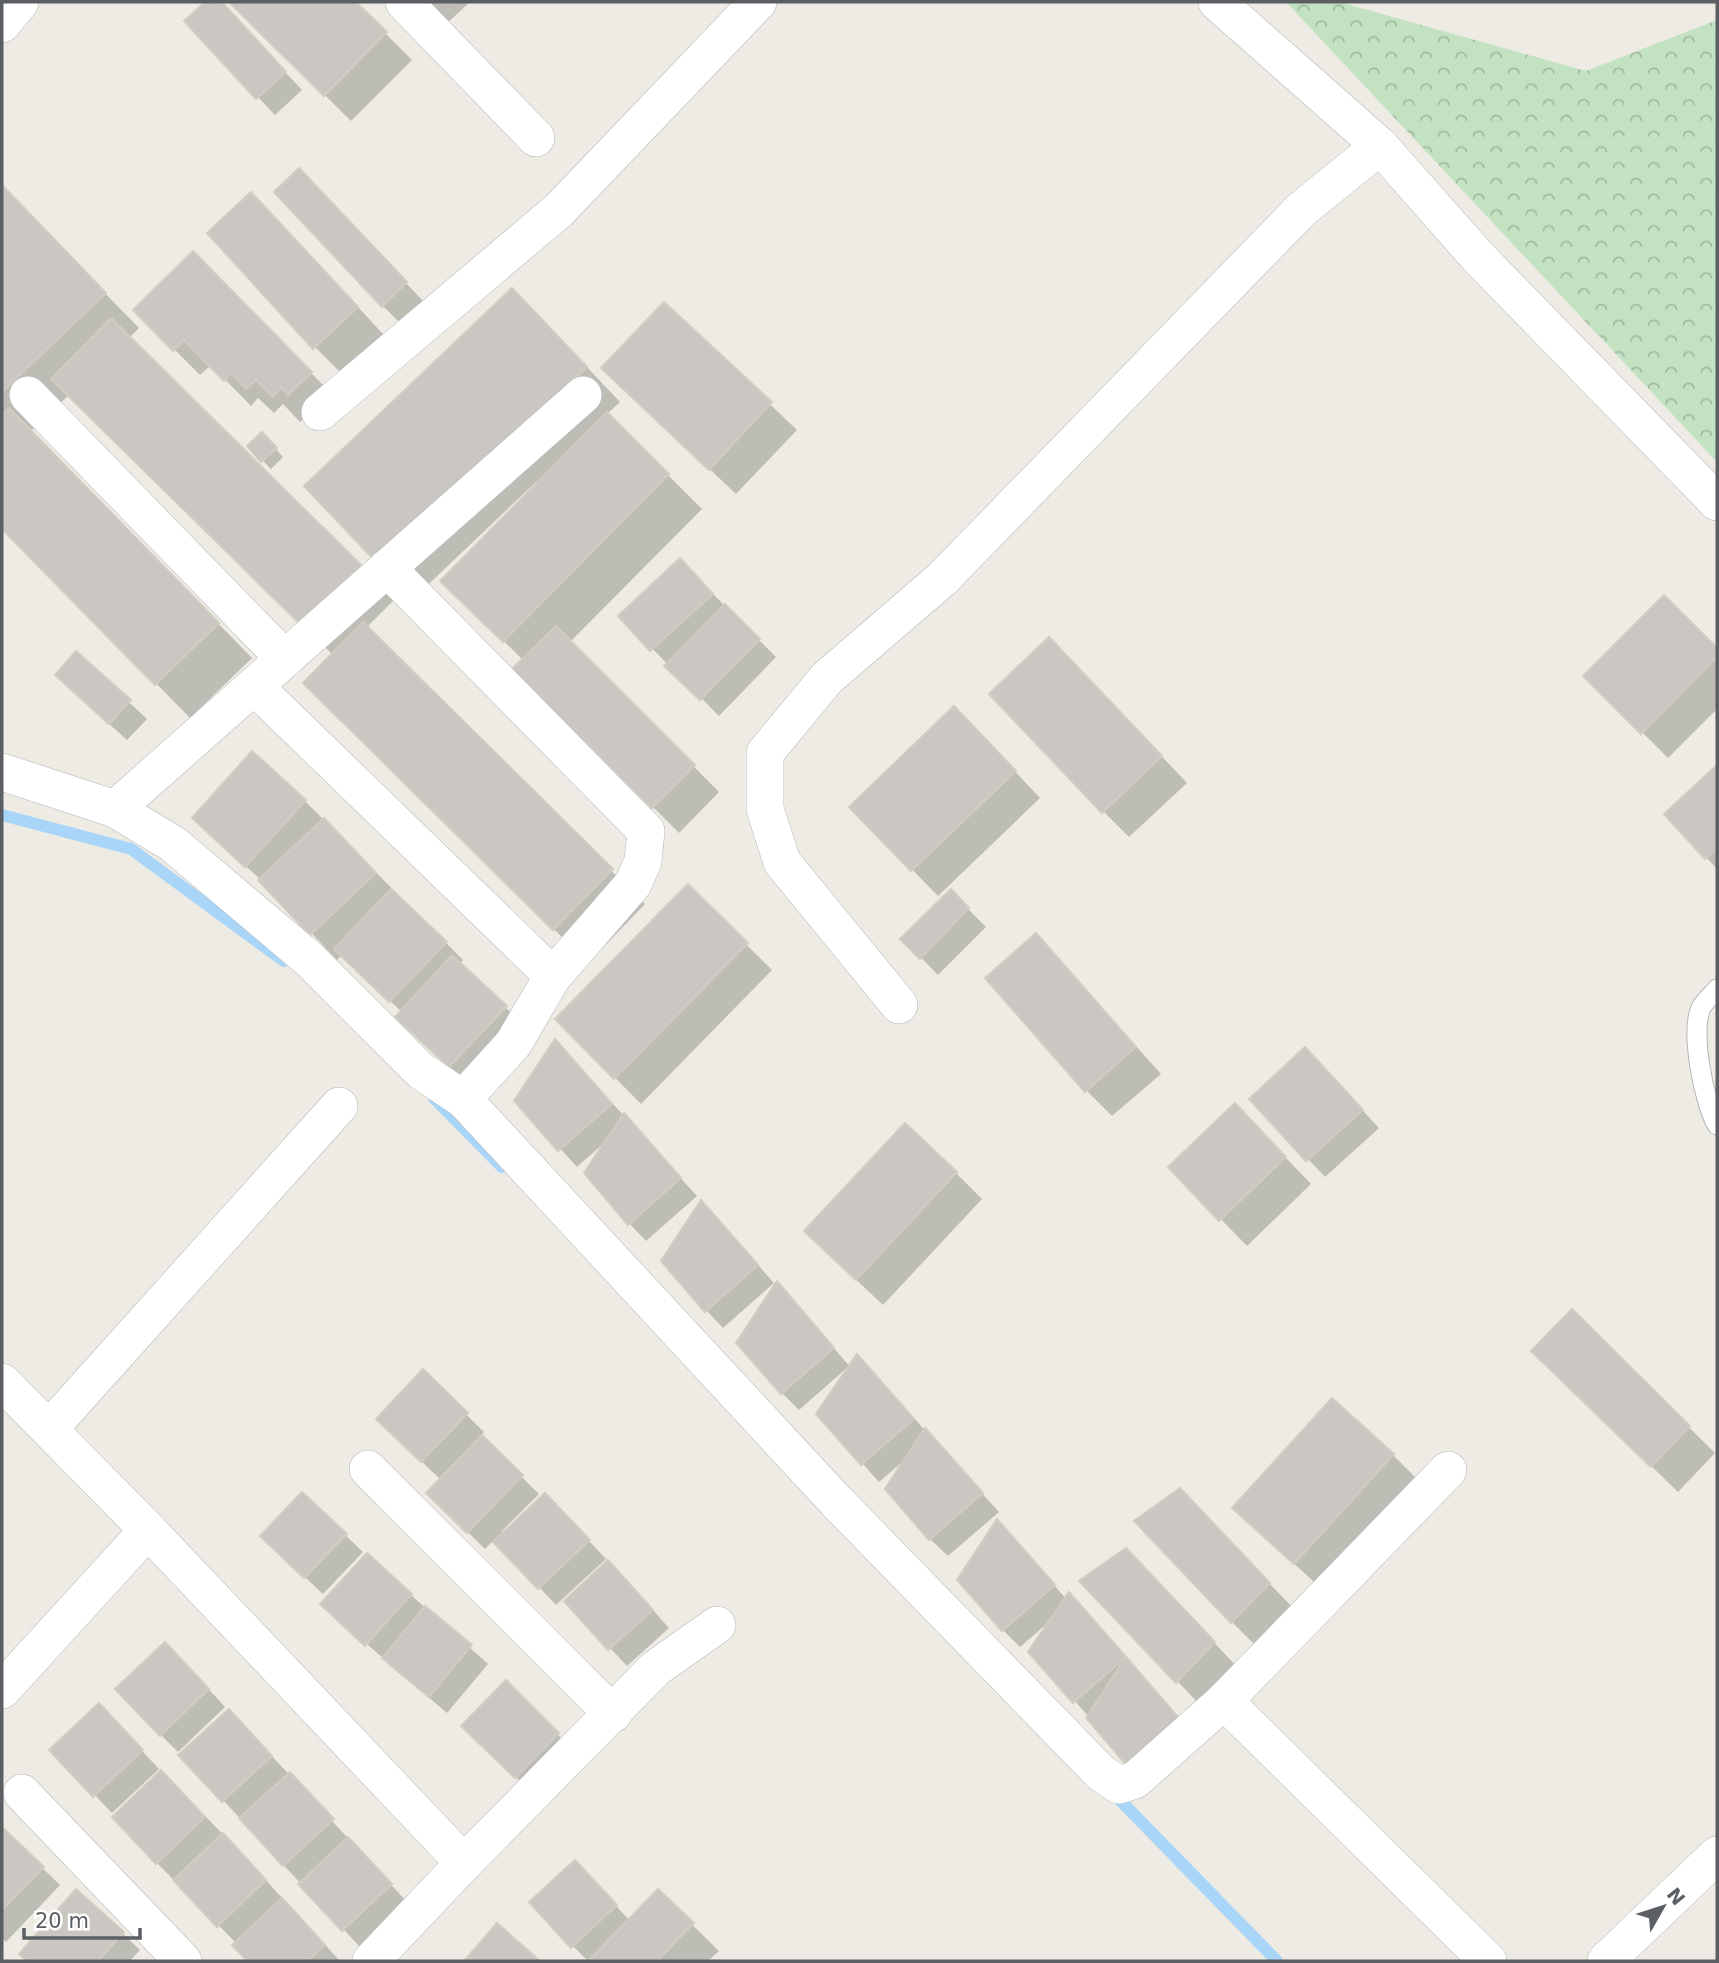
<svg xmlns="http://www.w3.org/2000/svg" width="1719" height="1963" viewBox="0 0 1719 1963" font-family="'DejaVu Sans',sans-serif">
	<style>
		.forest { fill: url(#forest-crowns) }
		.shadow { fill: #0003 }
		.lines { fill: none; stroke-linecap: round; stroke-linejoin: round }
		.stream { stroke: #a9d6f8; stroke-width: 12 }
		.building { fill: #cac7c2; stroke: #d1ccc2; stroke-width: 2 }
		.service-casing { stroke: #b4b6b9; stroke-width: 21 }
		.minor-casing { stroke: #b4b6b9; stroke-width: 38 }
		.service { stroke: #fff; stroke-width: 19 }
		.minor { stroke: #fff; stroke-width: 37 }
	</style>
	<defs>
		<pattern id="forest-crowns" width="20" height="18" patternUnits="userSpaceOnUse" patternTransform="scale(1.75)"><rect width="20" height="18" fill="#c2e2c2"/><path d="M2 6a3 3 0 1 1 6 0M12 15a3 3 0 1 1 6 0" fill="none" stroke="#a1baa1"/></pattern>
	</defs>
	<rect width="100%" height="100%" fill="#edebe3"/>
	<polygon class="forest" points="1286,2 1339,2 1586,71 1717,20 1717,462"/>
	<g class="shadow">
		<polygon points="208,2 220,2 302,90 275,115 186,21"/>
		<polygon points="231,2 354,2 412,60 351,121"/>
		<polygon points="422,2 470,2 445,25"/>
		<polygon points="316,188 423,301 400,323 383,306"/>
		<polygon points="3,189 139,328 129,338 394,600 366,628 645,904 588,963 305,683 333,655 70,394 30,432 252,658 190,718 2,526 2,418 6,414 2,410"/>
		<polygon points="277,220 383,334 341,373 315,347"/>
		<polygon points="193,254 337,399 309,413 300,422 283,404 274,413 258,398 251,406 211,365 200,375 135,310"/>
		<polygon points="664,304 797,430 736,494 630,394"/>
		<polygon points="547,325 620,402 607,414 702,509 570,642 719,792 679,833 515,669 524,661 443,581 538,484 536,482 414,598 380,564"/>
		<polygon points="262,434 283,457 271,469 249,446"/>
		<polygon points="697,578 776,657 719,716 620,616"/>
		<polygon points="1664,597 1717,650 1717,709 1668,758 1586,676"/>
		<polygon points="76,653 147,719 127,740 74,692"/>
		<polygon points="1075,665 1187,783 1129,837 1103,811"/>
		<polygon points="980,734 1040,798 938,896 851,807"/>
		<polygon points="252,754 305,801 463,960 459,964 523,1024 467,1083 415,1034 402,1012 342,955 337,960 261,880 212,835"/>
		<polygon points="1717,767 1717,869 1666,814"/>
		<polygon points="688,887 772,970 641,1104 557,1019"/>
		<polygon points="951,892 986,927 938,975 903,939"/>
		<polygon points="1036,935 1161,1074 1112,1116 1086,1090"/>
		<polygon points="572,1059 697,1196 646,1241 629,1223 604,1143 577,1167 516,1100"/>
		<polygon points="1322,1067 1379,1128 1325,1177 1252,1099"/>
		<polygon points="1261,1132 1311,1184 1247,1246 1170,1167"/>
		<polygon points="956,1173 982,1199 883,1305 832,1257"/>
		<polygon points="702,1202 774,1283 723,1328 706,1310"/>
		<polygon points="794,1301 850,1367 874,1374 999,1512 948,1556 930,1539 907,1458 879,1482 818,1414 848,1367 799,1410 782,1393"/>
		<polygon points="1572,1312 1715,1453 1678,1492 1560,1377"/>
		<polygon points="423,1372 484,1432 480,1436 539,1494 502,1531 505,1534 562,1512 606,1559 556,1605 494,1540 485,1549 428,1493 441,1480 395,1436"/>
		<polygon points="1393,1455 1419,1481 1322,1589 1261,1534"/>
		<polygon points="302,1494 363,1552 323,1594 280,1554"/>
		<polygon points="1206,1517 1295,1610 1258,1648 1232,1622"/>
		<polygon points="1014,1539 1066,1599 1069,1594 1086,1611 1199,1741 1089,1717 1031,1652 1049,1622 1020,1647 1003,1630"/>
		<polygon points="1152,1577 1240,1670 1203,1708 1082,1581"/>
		<polygon points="626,1580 669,1628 627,1666 566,1601"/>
		<polygon points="411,1595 488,1664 447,1713 340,1621"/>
		<polygon points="183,1661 225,1707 178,1752 161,1735"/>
		<polygon points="506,1682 575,1752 533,1794 464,1726"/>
		<polygon points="116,1723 159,1769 112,1813 52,1750"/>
		<polygon points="246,1728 408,1903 360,1947 181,1755"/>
		<polygon points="179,1789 241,1853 340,1961 249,1961 234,1945 236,1943 157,1863"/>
		<polygon points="2,1829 60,1885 6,1942 2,1938"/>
		<polygon points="592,1880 630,1921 658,1891 719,1951 708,1961 588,1961 573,1946"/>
		<polygon points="122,1933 140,1950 130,1961 29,1961 22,1954"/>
	</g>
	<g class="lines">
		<g class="stream">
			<polyline points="2,815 131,849 284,961"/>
			<polyline points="434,1098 502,1167"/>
			<polyline points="1111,1791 1277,1961"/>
		</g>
	</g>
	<g class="building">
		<polygon points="205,2 222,2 286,72 256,99 184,21"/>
		<polygon points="229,2 356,2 387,32 324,96"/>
		<polygon points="299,168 407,282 382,307 274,192"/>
		<polygon points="3,186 106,293 2,392 2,187"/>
		<polygon points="251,192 358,307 313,349 207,233"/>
		<polygon points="193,251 312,372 288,395 281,388 273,397 256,380 246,389 231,373 224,381 184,340 173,351 133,310"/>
		<polygon points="512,288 587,367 379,565 304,486"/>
		<polygon points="664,302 772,402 709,470 601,368"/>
		<polygon points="111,318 361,565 301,625 51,379"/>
		<polygon points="9,408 219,623 155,685 2,529 2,416"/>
		<polygon points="607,412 669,474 503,642 440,581"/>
		<polygon points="262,432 277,448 261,462 247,446"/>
		<polygon points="680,558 713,594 650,651 618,616"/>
		<polygon points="1664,595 1717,648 1717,657 1641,734 1583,676"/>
		<polygon points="725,604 760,639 700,700 664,666"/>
		<polygon points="363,622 613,869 553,930 303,683"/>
		<polygon points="556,626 695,765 652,808 512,669"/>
		<polygon points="1049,637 1162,756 1102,813 989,694"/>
		<polygon points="76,651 131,700 109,724 55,675"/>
		<polygon points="954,706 1016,771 911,871 849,807"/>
		<polygon points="252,751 306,800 245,867 192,818"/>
		<polygon points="1717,765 1717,848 1705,859 1664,814"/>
		<polygon points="324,818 376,873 310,935 258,880"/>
		<polygon points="688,884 748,943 614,1079 555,1019"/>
		<polygon points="391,889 447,942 389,1002 334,949"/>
		<polygon points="951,889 969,908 920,959 900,939"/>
		<polygon points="1036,933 1136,1047 1085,1092 985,978"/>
		<polygon points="452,955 507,1006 449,1067 395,1017"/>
		<polygon points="555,1039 612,1104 558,1151 514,1101"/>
		<polygon points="1305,1047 1363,1110 1306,1161 1249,1099"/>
		<polygon points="1235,1103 1286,1157 1219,1221 1168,1167"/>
		<polygon points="624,1113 681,1178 628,1225 584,1173"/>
		<polygon points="905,1123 957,1172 856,1280 804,1231"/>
		<polygon points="701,1200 758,1265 705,1312 661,1261"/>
		<polygon points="777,1281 834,1348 781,1394 736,1343"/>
		<polygon points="1572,1309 1690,1426 1651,1467 1531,1351"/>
		<polygon points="857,1354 914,1419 861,1465 816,1414"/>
		<polygon points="423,1369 468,1413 421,1462 376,1419"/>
		<polygon points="1332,1398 1394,1454 1294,1564 1232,1508"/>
		<polygon points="925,1428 983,1493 929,1540 885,1489"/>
		<polygon points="482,1435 523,1475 467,1533 426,1493"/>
		<polygon points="1180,1488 1270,1583 1231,1623 1134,1521"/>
		<polygon points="302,1492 347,1534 304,1578 260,1536"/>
		<polygon points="545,1493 590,1540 538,1589 493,1542"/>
		<polygon points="997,1519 1055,1585 1002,1631 957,1580"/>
		<polygon points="1126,1548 1215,1642 1176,1683 1079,1581"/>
		<polygon points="367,1553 412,1594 365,1646 320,1604"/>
		<polygon points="608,1560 653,1610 608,1650 564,1601"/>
		<polygon points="1069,1592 1126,1657 1073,1703 1028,1652"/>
		<polygon points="425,1606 472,1645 429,1697 382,1658"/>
		<polygon points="165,1642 209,1689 160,1736 115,1689"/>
		<polygon points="1126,1657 1183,1723 1130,1769 1086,1718"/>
		<polygon points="506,1680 559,1733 515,1778 461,1726"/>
		<polygon points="99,1703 143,1750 93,1797 49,1750"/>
		<polygon points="229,1709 272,1756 222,1802 178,1755"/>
		<polygon points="161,1770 205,1817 156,1864 112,1817"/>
		<polygon points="290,1772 334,1819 283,1866 239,1818"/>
		<polygon points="2,1827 44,1867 2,1910"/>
		<polygon points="223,1833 266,1880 217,1927 173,1880"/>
		<polygon points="348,1837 392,1884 342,1931 298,1884"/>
		<polygon points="575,1860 617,1905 571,1948 529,1902"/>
		<polygon points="76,1889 124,1932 98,1961 27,1961 19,1954"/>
		<polygon points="658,1889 694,1923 657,1961 588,1961"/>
		<polygon points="282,1898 325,1945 308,1961 247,1961 232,1945"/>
		<polygon points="497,1923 540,1961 464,1961"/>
	</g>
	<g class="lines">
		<g class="service-casing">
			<path id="service" d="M1717,989c-4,5 -11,11 -15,17 -13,22 2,97 15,119"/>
		</g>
		<g class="minor-casing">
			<g id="minor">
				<polyline points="404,2 536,138"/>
				<polyline points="1217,2 1380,146"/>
				<polyline points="2,24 20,2"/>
				<polyline points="28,395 285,659"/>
				<polyline points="320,412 559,210 758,2"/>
				<polyline points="254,686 553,976"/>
				<polyline points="2,772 115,809 173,844 309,959 421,1071 463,1099 513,1044 553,976 633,884 643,861 646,831 387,568"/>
				<polyline points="115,809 583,395"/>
				<polyline points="899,1005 782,862 765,809 765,753 827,678 942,579 1302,209 1380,146 1478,257 1717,502"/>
				<polyline points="463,1099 836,1501 1101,1773 1119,1785 1135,1780 1224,1701 1488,1961"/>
				<polyline points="2,1382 148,1530 464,1863 656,1668 717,1625"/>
				<polyline points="49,1429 339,1106"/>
				<polyline points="368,1469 613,1714"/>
				<polyline points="2,1690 148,1530"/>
				<polyline points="1224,1701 1448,1470"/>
				<polyline points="22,1793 183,1961"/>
				<polyline points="371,1961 464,1863"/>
				<polyline points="1606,1961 1717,1855"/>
			</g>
		</g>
		<use href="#service" class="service"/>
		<use href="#minor" class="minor"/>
	</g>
	<rect width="1719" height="1963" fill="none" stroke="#5b5f63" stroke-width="7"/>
	<g transform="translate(1663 1907) rotate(51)" stroke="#ffffff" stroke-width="5" paint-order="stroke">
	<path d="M0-5L12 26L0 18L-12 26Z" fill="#5b5f63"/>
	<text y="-10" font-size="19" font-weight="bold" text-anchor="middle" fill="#5b5f63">N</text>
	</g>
	<path d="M24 1928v10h116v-10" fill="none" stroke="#5b5f63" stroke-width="3.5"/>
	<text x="35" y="1928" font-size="21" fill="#5b5f63" stroke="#ffffff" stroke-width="5" paint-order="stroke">20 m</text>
</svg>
